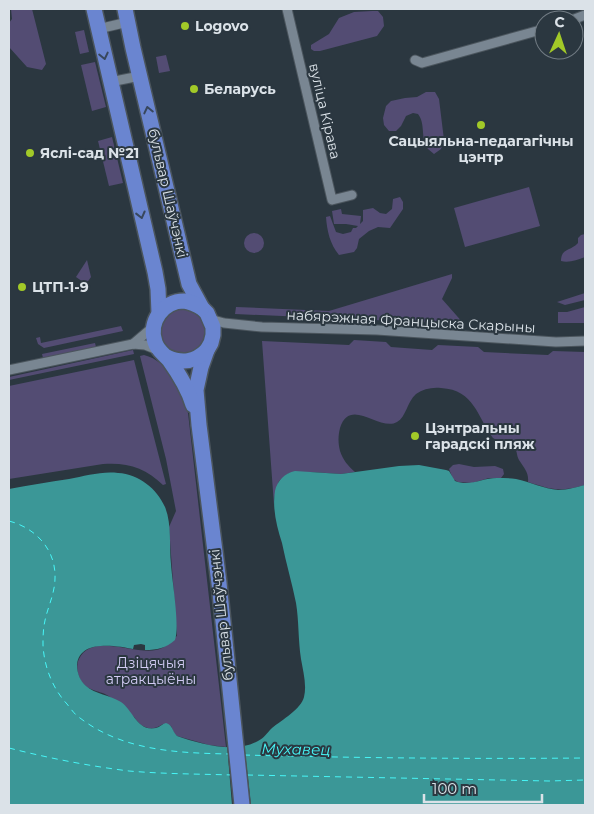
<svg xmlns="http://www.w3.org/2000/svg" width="594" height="814" viewBox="0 0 594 814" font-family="Montserrat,sans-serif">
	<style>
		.green { fill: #534c73 }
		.water { fill: #3b9797 }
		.pier { fill: #2b3740 }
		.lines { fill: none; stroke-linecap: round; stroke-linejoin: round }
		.ferry { stroke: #47f6f7; stroke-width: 1; stroke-dasharray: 6 5; stroke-linecap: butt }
		.street-casing { stroke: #4b555d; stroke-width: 11 }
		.primary-casing { stroke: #4b555d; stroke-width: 18 }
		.street { stroke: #798692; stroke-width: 9 }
		.primary { stroke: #6a85d0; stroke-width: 15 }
		.oneway { stroke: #38475d }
		.poi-dot { fill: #a2c928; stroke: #2b3740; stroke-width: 2 }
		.labels { text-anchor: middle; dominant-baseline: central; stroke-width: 4; stroke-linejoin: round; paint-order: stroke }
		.poi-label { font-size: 14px; font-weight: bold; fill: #dbe2e8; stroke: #2b3740; text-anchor: start }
		.street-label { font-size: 14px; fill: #dbe2e8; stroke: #2b3740 }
		.park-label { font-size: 14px; fill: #d3cdf5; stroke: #2b3740 }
		.water-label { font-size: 15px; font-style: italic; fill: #47f6f7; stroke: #2b3740 }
	</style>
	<rect width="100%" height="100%" fill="#2b3740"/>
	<g class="green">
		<polygon points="11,9 32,9 46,64 42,70 27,67 9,47 9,23 12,19"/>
		<polygon points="372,11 378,11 383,17 384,26 377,36 320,51 314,51 311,49 311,45 329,34 339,18 354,12"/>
		<polygon points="84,30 89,52 80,54 75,32"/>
		<polygon points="166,55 170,71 159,73 156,57"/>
		<polygon points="95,62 106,107 92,111 81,65"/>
		<path d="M426,92h9l4,7 5,41 -3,9 -7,5c-2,-2 -4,-3 -6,-5 -8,-10 -2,-25 -10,-35l-5,-1 -7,3 -5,10 -5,5h-7l-5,-6 -1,-7 3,-12 5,-5 14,-3 12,-1z"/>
		<polygon points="112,137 123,183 109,186 98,141"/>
		<polygon points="529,187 540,226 465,247 454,208"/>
		<path d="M400,197l3,5v7l-13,19 -12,-1 -9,4 -10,8 -2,9 -3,4 -15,3c-9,-11 -12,-24 -13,-38l4,-1 6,16 7,2 8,-2 2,-4h3l2,-2 -12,-2h-12l-2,-13 9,-2 1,5 19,2 -1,8 3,-3v-11l10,-2 7,5 6,1 6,-5 1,-10z"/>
		<circle cx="254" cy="243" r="10"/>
		<path d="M585,234v23c-8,3 -16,6 -24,4 0,-13 10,-10 17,-18v-5l3,-3z"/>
		<polygon points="87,260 91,277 86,284 76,277"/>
		<polygon points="452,274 452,278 442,299 464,324 235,314 236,307 329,311"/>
		<polygon points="585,293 585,300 565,305 557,302"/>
		<polygon points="585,307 585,323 558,323 558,312 567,312"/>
		<circle cx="183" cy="331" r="23"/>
		<polygon points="121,326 123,331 44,348 38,344 36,338 40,337 41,343"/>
		<path d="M354,340l32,2 5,5 41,3 6,-5 40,2 6,5 64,3 5,-4 32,1v133c-26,7 -32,5 -57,-3 1,-10 -4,-14 -9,-22 -3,-5 -1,-11 -7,-14 -6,-4 -13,-4 -19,-8 -16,-21 -18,-48 -52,-50 -9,-1 -18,1 -25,6 -9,8 -10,23 -19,28 -17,10 -47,-26 -57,6 -2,8 -2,15 0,23 3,9 8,15 15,21l-14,2 -30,-2 -22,1 -10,8 -5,17v7l-12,-164 87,4z"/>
		<polygon points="95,343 96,347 43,358 42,354"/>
		<polygon points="133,350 134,354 9,380 9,377"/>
		<path d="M144,355c25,6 38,36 44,58l38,334 -17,-2 -32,-9 -3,-3 -3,-7 -8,-2c-6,4 -12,6 -18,3 -5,-2 -8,-6 -11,-10 -8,-7 -16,-14 -24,-20 -9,-7 -22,-5 -29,-16 -4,-7 -5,-16 -2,-22 14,-29 62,0 83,-11 5,-2 10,-9 15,-12l-8,-109 7,-16 -10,-52 -26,-103z"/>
		<path d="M134,360l32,124 -3,1c-17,-17 -36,-23 -60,-21l-94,15v-93z"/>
		<polygon points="459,464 474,467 495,466 503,469 504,474 501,478 489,478 472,483 458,482 453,479 449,469 453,465"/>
	</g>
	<path class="water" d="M419,465l27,5 3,1 6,10c15,6 27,-3 42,-3 6,0 13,0 19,1 14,3 28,10 42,11 10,0 18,-3 27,-5v320h-334l-18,-1 -3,1h-221v-316c20,-4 40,-7 60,-10 16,-3 33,-8 49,-6 21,1 39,16 47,34 7,17 4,39 6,57 1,17 9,62 4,76 -9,8 -18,10 -30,10v-5l-4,-1 -7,1 -1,4c-16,-3 -54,-10 -56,16 0,8 3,16 9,21 9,8 24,9 35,16 12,8 16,30 35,26 4,-1 6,-4 10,-5 7,2 6,8 11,13 23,8 58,18 81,5 6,-3 9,-8 14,-13 10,-8 29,-19 32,-31 3,-12 -1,-26 -3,-38 -3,-19 -2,-38 -5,-56 -4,-20 -10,-40 -14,-60 -5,-16 -10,-34 -7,-52 2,-10 10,-18 20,-20l46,3 58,-8z"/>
	<polygon class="pier" points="244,743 251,805 232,805 227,744"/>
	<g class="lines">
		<g class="ferry">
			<path d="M9,521c27,7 47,29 46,57 0,17 -9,32 -11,48 -1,6 -1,13 -1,19 1,22 10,44 24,59 4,5 8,11 13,14 43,33 98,35 150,36"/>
			<path d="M9,748c39,10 80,18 120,23 35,3 70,3 104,4"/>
			<path d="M244,755c113,3 227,4 341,3"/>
			<polyline points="247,775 549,781 585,780"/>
		</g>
		<g class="street-casing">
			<g id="street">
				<polyline points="287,9 332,200 352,195"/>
				<polyline points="572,20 585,15"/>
				<polyline points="98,29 128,22"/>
				<polyline points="415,60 422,63 544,29"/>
				<polyline points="110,82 140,76"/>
				<polyline points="210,319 224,323 262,327 377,330 556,342 585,341"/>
				<polyline points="133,344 153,327"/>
				<polyline points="9,370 133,344 145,345 160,351"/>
			</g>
		</g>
		<g class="primary-casing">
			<g id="primary">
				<polyline points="94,9 155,272 158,289 159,313"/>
				<polyline points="125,9 133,48 189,284 202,308 207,313 213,327 213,335 211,343 207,350 201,367 196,390 199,425 219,583 242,805"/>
				<path d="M167,357c15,7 28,5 40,-7"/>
				<path d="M193,405c-5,-17 -14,-31 -24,-45 -5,-6 -12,-10 -14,-18 -7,-20 8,-41 29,-41 7,1 13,4 18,7"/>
			</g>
		</g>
		<use href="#street" class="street"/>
		<use href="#primary" class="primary"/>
	</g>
	<defs><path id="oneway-chevron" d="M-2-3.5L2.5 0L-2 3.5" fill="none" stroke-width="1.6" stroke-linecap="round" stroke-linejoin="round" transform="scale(1.25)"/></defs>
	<g class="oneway">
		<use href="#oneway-chevron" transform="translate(104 56) rotate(77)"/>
		<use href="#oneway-chevron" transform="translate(148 110) rotate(-103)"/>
		<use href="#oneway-chevron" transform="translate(141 215) rotate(76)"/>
	</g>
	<g class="poi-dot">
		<circle cx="185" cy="26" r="5"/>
		<circle cx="194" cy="89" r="5"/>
		<circle cx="481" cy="125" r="5"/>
		<circle cx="30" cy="153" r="5"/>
		<circle cx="22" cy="287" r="5"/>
		<circle cx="415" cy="436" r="5"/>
	</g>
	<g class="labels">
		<g class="poi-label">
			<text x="195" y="26">Logovo</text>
			<text x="204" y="89">Беларусь</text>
			<text x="481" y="141" text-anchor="middle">Сацыяльна-педагагічны<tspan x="481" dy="16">цэнтр</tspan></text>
			<text x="40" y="153">Яслі-сад №21</text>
			<text x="32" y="287">ЦТП-1-9</text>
			<text x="425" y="428">Цэнтральны<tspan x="425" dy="16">гарадскі пляж</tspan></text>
		</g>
		<g class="street-label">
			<text transform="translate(325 111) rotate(77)">вуліца Кірава</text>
			<text transform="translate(168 193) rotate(77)">бульвар Шаўчэнкі</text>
			<text transform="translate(411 321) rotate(3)">набярэжная Францыска Скарыны</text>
			<text transform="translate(221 615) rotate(-96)">бульвар Шаўчэнкі</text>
		</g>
		<g class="park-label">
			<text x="151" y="663">Дзіцячыя<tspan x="151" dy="16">атракцыёны</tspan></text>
		</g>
		<g class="water-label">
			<text transform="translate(296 749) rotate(1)">Мухавец</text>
		</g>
	</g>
	<rect width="594" height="814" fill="none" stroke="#dbe2e8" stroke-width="20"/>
	<g transform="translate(559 35) rotate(3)"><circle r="24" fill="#2b3740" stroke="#717b83"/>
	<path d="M0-4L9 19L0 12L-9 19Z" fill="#a2c928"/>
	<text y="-8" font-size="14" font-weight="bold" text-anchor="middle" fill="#dbe2e8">С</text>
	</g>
	<path d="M424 794v8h118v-8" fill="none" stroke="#dbe2e8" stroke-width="2.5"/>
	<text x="432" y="794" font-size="15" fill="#dbe2e8" stroke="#2b3740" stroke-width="4" paint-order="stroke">100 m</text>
</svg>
